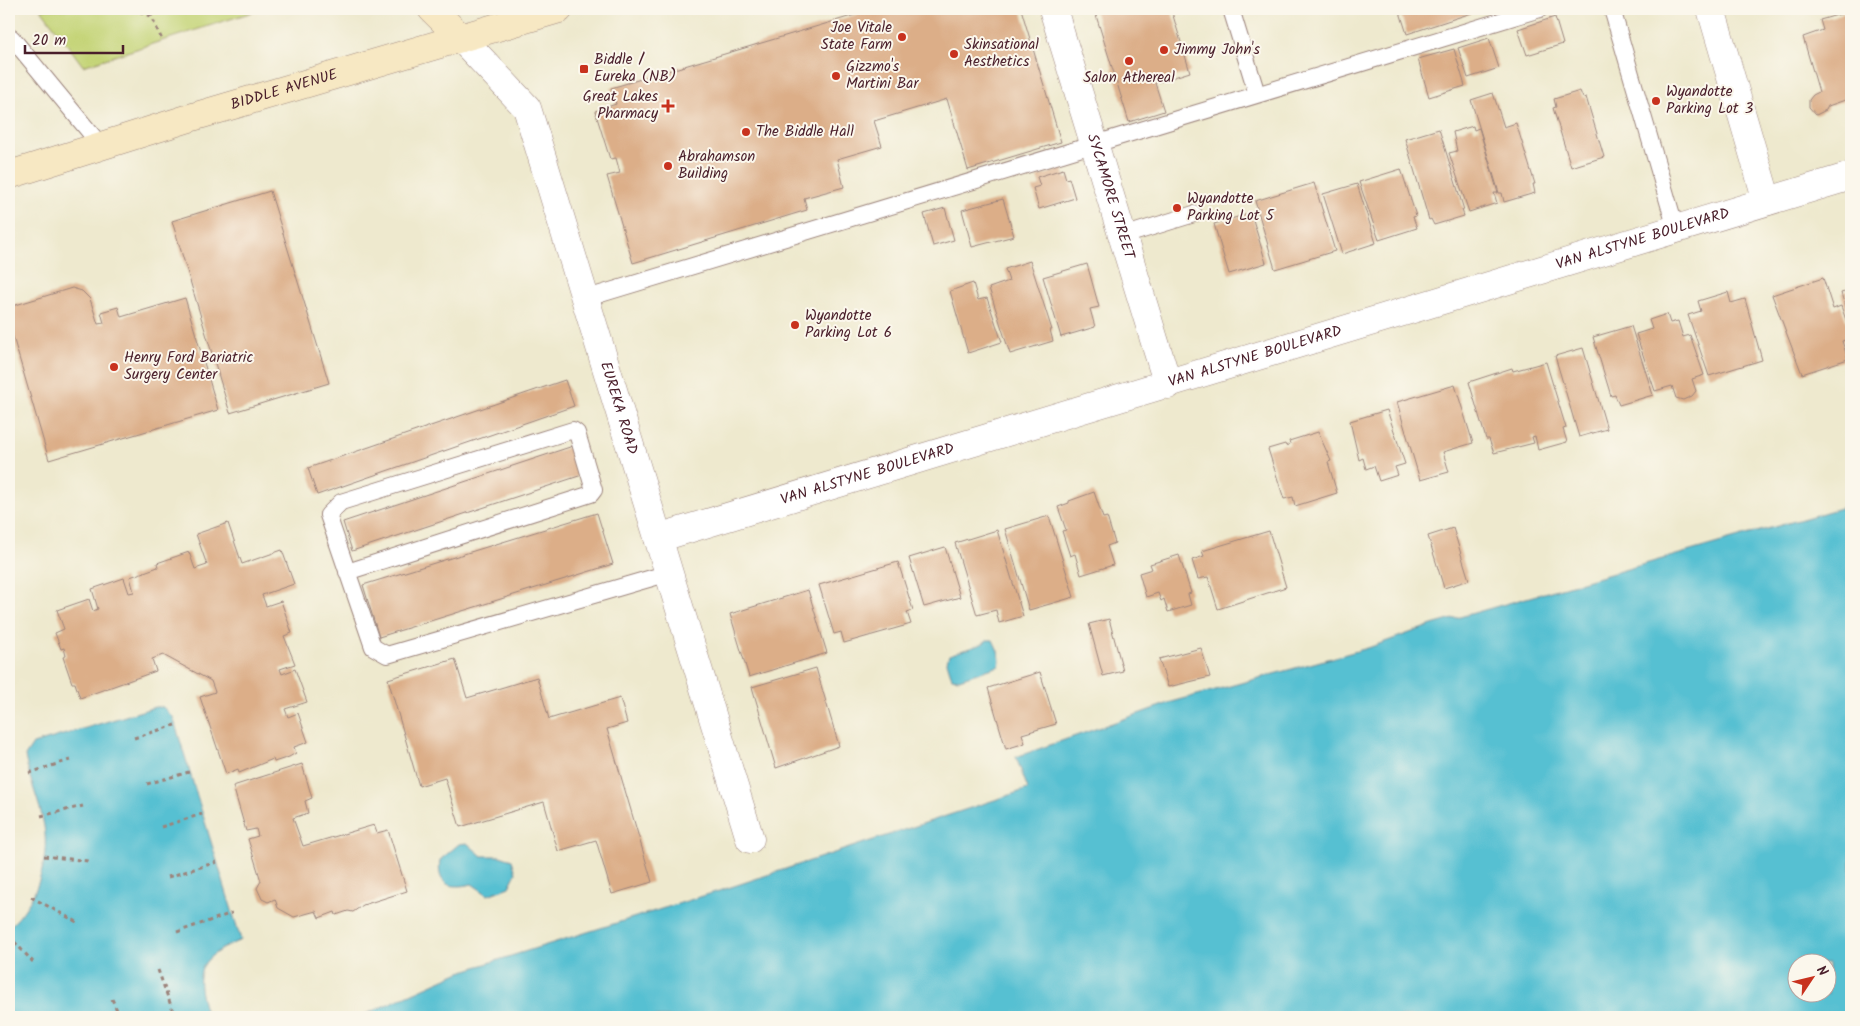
<svg xmlns="http://www.w3.org/2000/svg" width="1860" height="1026" viewBox="0 0 1860 1026" font-family="Kalam,sans-serif">
	<style>
		.green { fill: #c4d477; stroke: #877a51 }
		.water { fill: #56c0d2; stroke: #50707e; fill-rule: evenodd }
		.building { fill: #dcae88 }
		.lines { fill: none; stroke-linecap: round; stroke-linejoin: round }
		.service-casing { stroke: #9c847c; stroke-width: 18 }
		.minor-casing { stroke: #9c847c; stroke-width: 29 }
		.secondary-casing { stroke: #9c847c; stroke-width: 29 }
		.path { stroke: #9c847c; stroke-width: 3; stroke-dasharray: 4 4; stroke-linecap: butt }
		.service { stroke: #fff; stroke-width: 16 }
		.minor { stroke: #fff; stroke-width: 28 }
		.secondary { stroke: #f7e8c3; stroke-width: 28 }
		.poi-dot { fill: #c8321e; stroke: #fbf7ec; stroke-width: 2 }
		.labels { text-anchor: middle; dominant-baseline: central; stroke-width: 4; stroke-linejoin: round; paint-order: stroke }
		.poi-label { font-size: 15px; fill: #4a1f2b; stroke: #fbf7ec; text-anchor: start }
		.street-label { font-size: 15px; fill: #4a1f2b; stroke: #fbf7ec }
	</style>
	<rect width="100%" height="100%" fill="#fbf7ec"/>
	<filter id="ink" filterUnits="userSpaceOnUse"><feTurbulence type="fractalNoise" baseFrequency=".02" numOctaves="2"/><feDisplacementMap in="SourceGraphic" scale="10" xChannelSelector="R" yChannelSelector="G"/><feConvolveMatrix kernelMatrix="1 2 1 2 8 2 1 2 1" color-interpolation-filters="sRGB"/></filter>
	<filter id="wash" filterUnits="userSpaceOnUse"><feTurbulence type="fractalNoise" baseFrequency=".0096" numOctaves="4" result="noise"/><feDisplacementMap in="SourceGraphic" scale="20" xChannelSelector="R" yChannelSelector="G"/><feGaussianBlur stdDeviation="1.12" result="paint"/><feColorMatrix in="noise" values="0 0 0 0 0 0 0 0 0 0 0 0 0 0 0 0 0 1.4 0 .05"/><feComposite in="paint" operator="in"/></filter>
	<g filter="url(#wash)">
		<rect width="100%" height="100%" fill="#eee9ce"/>
		<polygon class="green" points="41,9 262,9 83,66"/>
		<g class="water">
			<path d="M1851,505v512h-1492l101,-45 262,-82 306,-101 -12,-32 156,-55 196,-54 64,-23zM1798,964h30v30h-30z"/>
			<path d="M987,640h6c4,9 9,17 6,26l-40,13 -7,-1 -5,-16 2,-7 33,-11z"/>
			<path d="M155,707h8l10,10 68,223c-41,17 -49,30 -35,73l-10,4h-187v-90c27,-23 41,-66 35,-101 -4,-24 -15,-46 -19,-70l8,-12z"/>
			<path d="M467,843l15,13h18l12,4 4,13 -7,14 -21,8 -16,-11c-21,5 -36,2 -32,-24l19,-16z"/>
		</g>
		<g id="blocks">
			<g class="building">
				<polygon points="875,9 1021,9 1061,142 968,170 947,99 874,121 882,146 837,159 844,187 804,198 807,210 633,263 607,176 620,173 616,158 610,159 595,111 616,104 611,88"/>
				<polygon points="1094,9 1171,9 1190,72 1155,83 1164,111 1129,122"/>
				<polygon points="1399,9 1484,9 1407,34"/>
				<polygon points="1844,13 1847,21 1851,20 1851,98 1828,106 1826,110 1816,115 1809,107 1809,100 1813,95 1819,92 1803,37 1823,30 1820,20"/>
				<polygon points="1555,17 1563,44 1527,55 1518,29"/>
				<polygon points="1489,38 1499,68 1468,78 1458,48"/>
				<polygon points="1454,49 1465,86 1429,97 1418,59"/>
				<polygon points="1580,91 1583,98 1586,97 1604,157 1571,167 1553,108 1556,107 1554,99"/>
				<polygon points="1493,93 1504,127 1516,123 1535,184 1533,184 1535,193 1504,202 1502,193 1499,193 1471,100"/>
				<polygon points="1473,126 1474,130 1479,128 1498,193 1494,193 1497,203 1469,212 1449,153 1457,151 1453,132"/>
				<polygon points="1439,129 1464,210 1462,210 1464,216 1434,225 1431,219 1429,220 1405,139"/>
				<polygon points="1063,169 1066,179 1069,178 1075,198 1039,209 1033,188 1040,186 1037,177"/>
				<polygon points="1401,169 1416,216 1413,217 1417,228 1379,240 1359,182"/>
				<polygon points="1314,183 1335,251 1275,269 1255,201"/>
				<polygon points="1357,184 1376,243 1342,254 1323,194"/>
				<polygon points="270,191 329,383 230,413 172,221"/>
				<polygon points="1003,199 1014,236 972,247 962,210"/>
				<polygon points="945,208 954,240 933,246 924,214"/>
				<polygon points="1251,213 1266,263 1229,274 1214,224"/>
				<polygon points="1030,261 1052,330 1050,330 1053,341 1010,354 989,288 1009,281 1005,269"/>
				<polygon points="1087,264 1099,307 1090,309 1095,327 1061,337 1043,277"/>
				<polygon points="1823,278 1833,309 1841,306 1851,334 1851,338 1842,341 1848,359 1802,374 1772,295"/>
				<polygon points="973,283 978,300 987,298 1002,342 968,353 950,291"/>
				<polygon points="72,288 82,291 90,299 98,324 104,323 101,312 118,307 121,317 185,298 218,410 49,460 9,323 9,307"/>
				<polygon points="1851,290 1851,326 1841,293"/>
				<polygon points="1728,292 1731,303 1745,299 1762,360 1709,376 1688,315 1701,311 1698,301"/>
				<polygon points="1667,314 1670,323 1678,321 1683,337 1690,335 1704,375 1692,379 1696,391 1692,396 1683,400 1676,398 1672,386 1655,391 1636,334 1652,329 1649,320"/>
				<polygon points="1631,326 1653,395 1619,405 1615,395 1611,396 1593,337"/>
				<polygon points="1583,348 1607,429 1579,437 1555,356"/>
				<polygon points="1546,362 1566,428 1563,429 1567,442 1538,450 1535,436 1532,437 1534,443 1494,453 1489,439 1486,439 1469,382 1512,368 1513,371"/>
				<polygon points="565,380 574,406 317,495 308,468"/>
				<polygon points="1455,385 1473,443 1443,452 1449,472 1420,480 1397,402"/>
				<polygon points="1387,410 1405,464 1395,467 1398,475 1379,481 1374,466 1366,469 1363,458 1359,460 1350,421"/>
				<polygon points="1318,432 1331,461 1328,462 1337,493 1295,506 1293,497 1284,499 1268,449 1285,444 1286,446 1290,444 1289,441"/>
				<polygon points="576,445 585,474 352,551 343,522"/>
				<polygon points="1094,492 1103,518 1107,517 1115,543 1107,546 1113,565 1081,575 1075,554 1070,556 1062,531 1066,530 1058,507 1069,503 1069,501"/>
				<polygon points="597,513 613,564 379,637 363,585"/>
				<polygon points="1049,516 1074,597 1029,610 1005,529"/>
				<polygon points="228,523 242,564 282,550 294,584 262,595 266,606 281,601 292,633 284,636 295,664 280,669 282,674 295,669 307,702 285,709 288,717 298,713 308,742 294,747 296,753 289,757 274,762 273,759 239,773 238,769 226,774 200,697 215,692 211,681 163,655 152,659 156,671 80,698 75,683 72,683 63,657 66,656 64,648 61,649 55,633 64,629 57,610 89,599 93,611 98,609 92,589 124,578 129,593 134,592 130,577 158,567 157,563 189,552 195,569 207,565 196,534"/>
				<polygon points="1453,528 1469,580 1444,588 1428,536"/>
				<polygon points="997,530 1023,616 999,623 996,610 977,615 955,543"/>
				<polygon points="1269,531 1286,587 1218,609 1208,577 1198,579 1192,560 1204,556 1202,551"/>
				<polygon points="945,547 960,597 924,607 909,558"/>
				<polygon points="1179,555 1191,593 1188,594 1191,605 1168,612 1164,599 1161,601 1158,593 1146,597 1139,573 1152,569 1150,564"/>
				<polygon points="898,562 913,610 907,612 911,624 844,643 841,632 834,634 819,585"/>
				<polygon points="808,590 827,653 749,677 730,614"/>
				<polygon points="1109,619 1123,671 1103,676 1089,624"/>
				<polygon points="1201,648 1210,677 1168,687 1159,659"/>
				<polygon points="455,659 467,698 537,677 549,719 620,698 627,723 607,729 652,882 612,894 596,840 558,851 544,802 460,827 445,778 419,786 388,679"/>
				<polygon points="816,668 839,746 776,768 752,687"/>
				<polygon points="1040,672 1056,724 1022,734 1025,743 1006,749 988,688"/>
				<polygon points="302,764 312,798 305,801 308,813 293,818 303,846 374,825 377,833 388,830 407,891 363,905 353,912 348,911 336,915 335,912 319,918 316,911 294,917 278,908 275,899 268,902 262,899 257,888 261,881 248,839 258,836 256,829 246,831 233,786"/>
			</g>
		</g>
	</g>
	<g filter="url(#ink)">
		<use href="#blocks" fill-opacity="0" stroke="#9c847c" stroke-width="1"/>
		<g class="lines">
			<g class="service-casing">
				<g id="service">
					<polyline points="1231,9 1257,94"/>
					<polyline points="1612,9 1676,229"/>
					<polyline points="12,38 102,147"/>
					<polyline points="1123,236 1194,214"/>
					<polyline points="584,299 1540,9"/>
					<polyline points="347,572 591,494 594,490 577,433 573,430 341,502 328,515 373,647 387,655 669,573"/>
				</g>
			</g>
			<g class="minor-casing">
				<g id="minor">
					<path id="s1" d="M1053,9l115,376"/>
					<polyline points="1711,9 1767,201"/>
					<path id="s2" d="M461,38l66,70 223,731"/>
					<path id="s3" d="M658,538l1193,-362"/>
				</g>
			</g>
			<g class="secondary-casing">
				<g id="secondary">
					<polyline points="432,9 461,38"/>
					<path id="s4" d="M9,175l187,-59 363,-107"/>
				</g>
			</g>
			<g class="path">
				<polyline points="133,9 151,16 163,42"/>
				<polyline points="267,9 268,11"/>
				<polyline points="151,16 155,9"/>
				<polyline points="134,738 175,725"/>
				<polyline points="29,773 70,760"/>
				<polyline points="147,784 189,772"/>
				<polyline points="41,816 83,806"/>
				<polyline points="161,827 202,814"/>
				<polyline points="44,856 88,861"/>
				<polyline points="168,877 217,862"/>
				<polyline points="31,897 77,922"/>
				<polyline points="177,932 232,913"/>
				<polyline points="9,936 33,962"/>
				<polyline points="158,970 175,1017"/>
				<polyline points="112,999 120,1017"/>
			</g>
			<use href="#service" class="service"/>
			<use href="#minor" class="minor"/>
			<use href="#secondary" class="secondary"/>
		</g>
	</g>
	<g class="poi-dot">
		<circle cx="902" cy="37" r="5"/>
		<circle cx="1164" cy="50" r="5"/>
		<circle cx="954" cy="54" r="5"/>
		<circle cx="1129" cy="61" r="5"/>
		<rect x="579" y="64" width="10" height="10" rx="2.5"/>
		<circle cx="836" cy="76" r="5"/>
		<circle cx="1656" cy="101" r="5"/>
		<path d="M665.5 98.5h5v5h5v5h-5v5h-5v-5h-5v-5h5z"/>
		<circle cx="746" cy="132" r="5"/>
		<circle cx="668" cy="166" r="5"/>
		<circle cx="1177" cy="208" r="5"/>
		<circle cx="795" cy="325" r="5"/>
		<circle cx="114" cy="367" r="5"/>
	</g>
	<g class="labels">
		<g class="poi-label">
			<text x="892" y="28" text-anchor="end">Joe Vitale<tspan x="892" dy="17">State Farm</tspan></text>
			<text x="964" y="45">Skinsational<tspan x="964" dy="17">Aesthetics</tspan></text>
			<text x="1174" y="50">Jimmy John's</text>
			<text x="594" y="60">Biddle /<tspan x="594" dy="17">Eureka (NB)</tspan></text>
			<text x="846" y="67">Gizzmo's<tspan x="846" dy="17">Martini Bar</tspan></text>
			<text x="1129" y="78" text-anchor="middle">Salon Athereal</text>
			<text x="1666" y="92">Wyandotte<tspan x="1666" dy="17">Parking Lot 3</tspan></text>
			<text x="658" y="97" text-anchor="end">Great Lakes<tspan x="658" dy="17">Pharmacy</tspan></text>
			<text x="756" y="132">The Biddle Hall</text>
			<text x="678" y="157">Abrahamson<tspan x="678" dy="17">Building</tspan></text>
			<text x="1187" y="199">Wyandotte<tspan x="1187" dy="17">Parking Lot 5</tspan></text>
			<text x="805" y="316">Wyandotte<tspan x="805" dy="17">Parking Lot 6</tspan></text>
			<text x="124" y="358">Henry Ford Bariatric<tspan x="124" dy="17">Surgery Center</tspan></text>
		</g>
		<g class="street-label">
			<text stroke="none"><textPath href="#s4" startOffset="288">BIDDLE AVENUE</textPath></text>
			<text stroke="none"><textPath href="#s1" startOffset="196">SYCAMORE STREET</textPath></text>
			<text stroke="none"><textPath href="#s3" startOffset="1029">VAN ALSTYNE BOULEVARD</textPath></text>
			<text stroke="none"><textPath href="#s3" startOffset="624">VAN ALSTYNE BOULEVARD</textPath></text>
			<text stroke="none"><textPath href="#s2" startOffset="410">EUREKA ROAD</textPath></text>
			<text stroke="none"><textPath href="#s3" startOffset="219">VAN ALSTYNE BOULEVARD</textPath></text>
		</g>
	</g>
	<rect width="1860" height="1026" fill="none" stroke="#fbf7ec" stroke-width="30"/>
	<g transform="translate(1812 978) rotate(55)"><circle r="24" fill="#fbf7ec" stroke="#b4a19f"/>
	<path d="M0-4L9 19L0 12L-9 19Z" fill="#c8321e"/>
	<text y="-8" font-size="14" font-weight="bold" text-anchor="middle" fill="#4a1f2b">N</text>
	</g>
	<path d="M25 45v8h98v-8" fill="none" stroke="#4a1f2b" stroke-width="2.5"/>
	<text x="32" y="45" font-size="15" fill="#4a1f2b" stroke="#fbf7ec" stroke-width="4" paint-order="stroke">20 m</text>
</svg>
